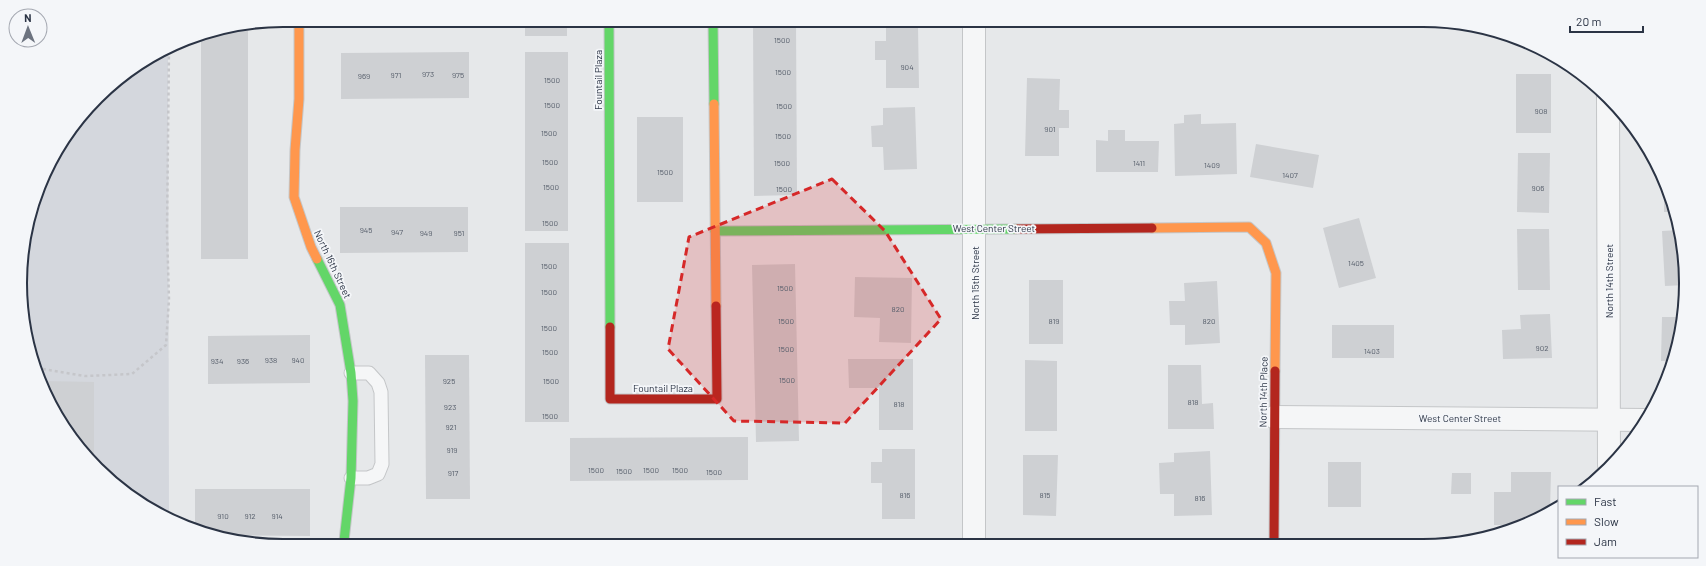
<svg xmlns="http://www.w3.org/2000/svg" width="1706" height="566" viewBox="0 0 1706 566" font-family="Barlow,sans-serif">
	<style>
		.built { fill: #d4d7dd }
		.building { fill: #ced0d3 }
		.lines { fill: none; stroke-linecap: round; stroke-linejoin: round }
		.lane-casing { stroke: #c4c6c8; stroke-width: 15 }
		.street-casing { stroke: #c4c6c8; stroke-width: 24 }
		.fast-casing { stroke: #c4c6c8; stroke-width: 11 }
		.slow-casing { stroke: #c4c6c8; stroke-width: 11 }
		.jam-casing { stroke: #c4c6c8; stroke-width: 11 }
		.path { stroke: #c5c6ca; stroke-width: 2.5; stroke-dasharray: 3 3; stroke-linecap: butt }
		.lane { stroke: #f5f6f7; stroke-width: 13 }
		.street { stroke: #f5f6f7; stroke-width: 22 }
		.fast { stroke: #63d668; stroke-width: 9 }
		.slow { stroke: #ff974d; stroke-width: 9 }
		.jam { stroke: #b3261e; stroke-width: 9 }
		.marked { fill: #d62828; fill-opacity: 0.2; stroke: #d62828; stroke-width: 3; stroke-dasharray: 8 5; stroke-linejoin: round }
		.labels { text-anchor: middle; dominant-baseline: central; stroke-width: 3.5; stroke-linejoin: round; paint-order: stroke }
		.number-label { font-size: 8px; fill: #545c69 }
		.street-label { font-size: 10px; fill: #2b3445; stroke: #f4f6f9 }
		.rim { fill: none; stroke: #2b3445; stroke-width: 2 }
	</style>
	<rect width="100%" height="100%" fill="#e6e8ea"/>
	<polygon class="built" points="168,49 169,519 137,502 97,469 64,429 29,351 21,300 22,249 47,166 74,123 109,85"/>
	<g class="building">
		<rect x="525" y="21" width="42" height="15"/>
		<polygon points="753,22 796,22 797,195 754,196"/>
		<polygon points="918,26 919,88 886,88 886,60 875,60 875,41 886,41 886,27"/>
		<polygon points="212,31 248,31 248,259 201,259 201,34"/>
		<polygon points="469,52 469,98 341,99 341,53"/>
		<rect x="525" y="52" width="43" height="179"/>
		<rect x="1516" y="74" width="35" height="59"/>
		<polygon points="1027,78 1060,79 1059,110 1069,110 1069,128 1059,128 1059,156 1025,156"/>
		<polygon points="915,107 917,169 884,170 883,147 872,147 871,126 883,125 883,108"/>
		<polygon points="1201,114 1201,124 1236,123 1237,174 1175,176 1174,124 1184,123 1184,115"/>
		<rect x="637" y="117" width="46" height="85"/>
		<polygon points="1108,130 1125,130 1125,141 1159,141 1158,172 1096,172 1096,140 1108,141"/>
		<polygon points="1256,144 1319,155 1313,188 1250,177"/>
		<polygon points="1518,153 1550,153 1549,213 1517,212"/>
		<polygon points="1664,179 1666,183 1675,212 1664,212"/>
		<polygon points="340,207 468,207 468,252 340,253"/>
		<polygon points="1359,218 1376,278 1339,288 1323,228"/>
		<polygon points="1517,229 1549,229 1550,290 1518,290"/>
		<polygon points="1680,230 1686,285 1665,286 1662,231"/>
		<rect x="525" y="243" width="44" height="179"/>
		<polygon points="795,264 799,441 756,442 752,265"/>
		<polygon points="855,277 912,278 911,343 879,342 880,318 854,317"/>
		<rect x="1029" y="280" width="34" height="64"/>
		<polygon points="1217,281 1220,343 1185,345 1185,325 1170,325 1169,301 1185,301 1184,283"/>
		<polygon points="1550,314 1552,358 1503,359 1502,330 1521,329 1520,315"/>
		<polygon points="1662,317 1683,317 1681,335 1671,361 1661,361"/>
		<rect x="1332" y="325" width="62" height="33"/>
		<polygon points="310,335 310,383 208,384 208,336"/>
		<polygon points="425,355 469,355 470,499 426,499"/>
		<polygon points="848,359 913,359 913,430 879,430 879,388 849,388"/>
		<polygon points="1025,360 1057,361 1057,431 1025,431"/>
		<polygon points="1168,365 1201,365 1202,404 1213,403 1214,429 1168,429"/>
		<polygon points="43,381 94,382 94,465 64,429"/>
		<polygon points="748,437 748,480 570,481 570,438"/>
		<polygon points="882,449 915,449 915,519 882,519 882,483 871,483 871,462 882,462"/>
		<polygon points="1210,451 1212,515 1174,516 1174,494 1160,494 1159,463 1174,462 1174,453"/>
		<polygon points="1023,455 1058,455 1056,516 1023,515"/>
		<rect x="1328" y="462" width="33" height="45"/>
		<polygon points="1511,472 1551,472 1550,511 1539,519 1518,525 1494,525 1494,492 1511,492"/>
		<polygon points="1452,473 1471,473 1471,494 1451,494"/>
		<polygon points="195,489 310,489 310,536 212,535 195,530"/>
		<polygon points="1330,541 1364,541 1364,544 1330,543"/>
	</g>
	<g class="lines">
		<g class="lane-casing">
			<polyline id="lane" points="351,373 369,373 378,383 381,392 382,464 378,474 368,478 351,478"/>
		</g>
		<g class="street-casing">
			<g id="street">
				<polyline points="974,23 974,543"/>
				<polyline points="1608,97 1609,465"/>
				<polyline points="1274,417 1647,420"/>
			</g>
		</g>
		<g class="fast-casing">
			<g id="fast">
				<polyline points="609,21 610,327"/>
				<polyline points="713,22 714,104"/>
				<polyline points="715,231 1016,229"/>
				<polyline points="317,259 340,305 351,373 353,401 351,478 344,541"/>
			</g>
		</g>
		<g class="slow-casing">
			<g id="slow">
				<polyline points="299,20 299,99 295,150 294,197 311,247 317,259"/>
				<polyline points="714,104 716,306"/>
				<polyline points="1152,228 1249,227 1266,243 1276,273 1275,371"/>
			</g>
		</g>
		<g class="jam-casing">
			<g id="jam">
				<polyline points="1016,229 1152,228"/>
				<polyline points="610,327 610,399 717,399 716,306"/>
				<polyline points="1274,543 1275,371"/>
			</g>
		</g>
		<polyline class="path" points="37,368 85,376 132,374 166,345 169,299 167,232 169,48"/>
		<use href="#lane" class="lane"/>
		<use href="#street" class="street"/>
		<use href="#fast" class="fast"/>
		<use href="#slow" class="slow"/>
		<use href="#jam" class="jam"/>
	</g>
	<path class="marked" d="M832,179l53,52 56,88 -96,104 -111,-2 -66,-72 21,-112z"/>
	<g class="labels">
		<g class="number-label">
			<text x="782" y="40">1500</text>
			<text x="907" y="67">904</text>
			<text x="783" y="72">1500</text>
			<text x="428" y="74">973</text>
			<text x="396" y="75">971</text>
			<text x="458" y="75">975</text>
			<text x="364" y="76">969</text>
			<text x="552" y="80">1500</text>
			<text x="552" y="105">1500</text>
			<text x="784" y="106">1500</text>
			<text x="1541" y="111">908</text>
			<text x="1050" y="129">901</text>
			<text x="549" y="133">1500</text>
			<text x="783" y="136">1500</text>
			<text x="550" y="162">1500</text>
			<text x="782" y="163">1500</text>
			<text x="1139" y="163">1411</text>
			<text x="1212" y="165">1409</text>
			<text x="665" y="172">1500</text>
			<text x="1290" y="175">1407</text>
			<text x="551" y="187">1500</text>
			<text x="1538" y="188">906</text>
			<text x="784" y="189">1500</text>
			<text x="550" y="223">1500</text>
			<text x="366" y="230">945</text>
			<text x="397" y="232">947</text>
			<text x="426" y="233">949</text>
			<text x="459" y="233">951</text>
			<text x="1356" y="263">1405</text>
			<text x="549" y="266">1500</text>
			<text x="785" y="288">1500</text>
			<text x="549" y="292">1500</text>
			<text x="898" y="309">820</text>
			<text x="786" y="321">1500</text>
			<text x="1054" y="321">819</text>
			<text x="1209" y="321">820</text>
			<text x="549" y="328">1500</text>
			<text x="1542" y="348">902</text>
			<text x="786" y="349">1500</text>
			<text x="1372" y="351">1403</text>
			<text x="550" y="352">1500</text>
			<text x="271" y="360">938</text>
			<text x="298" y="360">940</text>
			<text x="217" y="361">934</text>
			<text x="243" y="361">936</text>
			<text x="787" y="380">1500</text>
			<text x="449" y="381">925</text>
			<text x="551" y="381">1500</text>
			<text x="1193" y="402">818</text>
			<text x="899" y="404">818</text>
			<text x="450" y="407">923</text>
			<text x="550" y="416">1500</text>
			<text x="451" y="427">921</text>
			<text x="452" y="450">919</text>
			<text x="596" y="470">1500</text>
			<text x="651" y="470">1500</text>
			<text x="680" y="470">1500</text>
			<text x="624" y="471">1500</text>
			<text x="714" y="472">1500</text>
			<text x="453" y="473">917</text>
			<text x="905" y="495">816</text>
			<text x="1045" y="495">815</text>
			<text x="1200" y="498">816</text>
			<text x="223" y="516">910</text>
			<text x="250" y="516">912</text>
			<text x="277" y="516">914</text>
		</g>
		<g class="street-label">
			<text transform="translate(598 80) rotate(-90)">Fountail Plaza</text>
			<text x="994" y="228">West Center Street</text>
			<text transform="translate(333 264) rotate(65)">North 16th Street</text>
			<text transform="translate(1609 281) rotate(-90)">North 14th Street</text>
			<text transform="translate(975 283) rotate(-90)">North 15th Street</text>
			<text x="663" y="388">Fountail Plaza</text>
			<text transform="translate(1263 392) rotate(-89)">North 14th Place</text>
			<text x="1460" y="418">West Center Street</text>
		</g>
	</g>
	<path d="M0 0H1706V566H0ZM283 27H1423A256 256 0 0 1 1679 283V283A256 256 0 0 1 1423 539H283A256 256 0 0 1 27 283V283A256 256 0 0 1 283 27Z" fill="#f4f6f9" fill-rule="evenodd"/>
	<path class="rim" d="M283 27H1423A256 256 0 0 1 1679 283V283A256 256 0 0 1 1423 539H283A256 256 0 0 1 27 283V283A256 256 0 0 1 283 27Z"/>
	<rect x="1558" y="486" width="140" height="72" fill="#f4f6f9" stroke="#a4a8b1"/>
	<rect x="1566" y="499" width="20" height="6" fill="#63d668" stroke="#a4a8b1"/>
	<text x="1594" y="506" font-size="12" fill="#2b3445">Fast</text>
	<rect x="1566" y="519" width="20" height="6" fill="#ff974d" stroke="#a4a8b1"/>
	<text x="1594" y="526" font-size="12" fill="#2b3445">Slow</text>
	<rect x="1566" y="539" width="20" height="6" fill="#b3261e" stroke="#a4a8b1"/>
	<text x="1594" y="546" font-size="12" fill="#2b3445">Jam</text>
	<g transform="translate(28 28) rotate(359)"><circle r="19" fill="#f4f6f9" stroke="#a4a8b1"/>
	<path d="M0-3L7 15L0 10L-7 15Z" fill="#6c737f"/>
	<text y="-6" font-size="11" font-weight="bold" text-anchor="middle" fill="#2b3445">N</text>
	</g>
	<path d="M1570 26v6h73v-6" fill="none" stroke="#2b3445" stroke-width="2"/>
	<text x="1576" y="26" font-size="12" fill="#2b3445" stroke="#f4f6f9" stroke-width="3" paint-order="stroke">20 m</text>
</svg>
